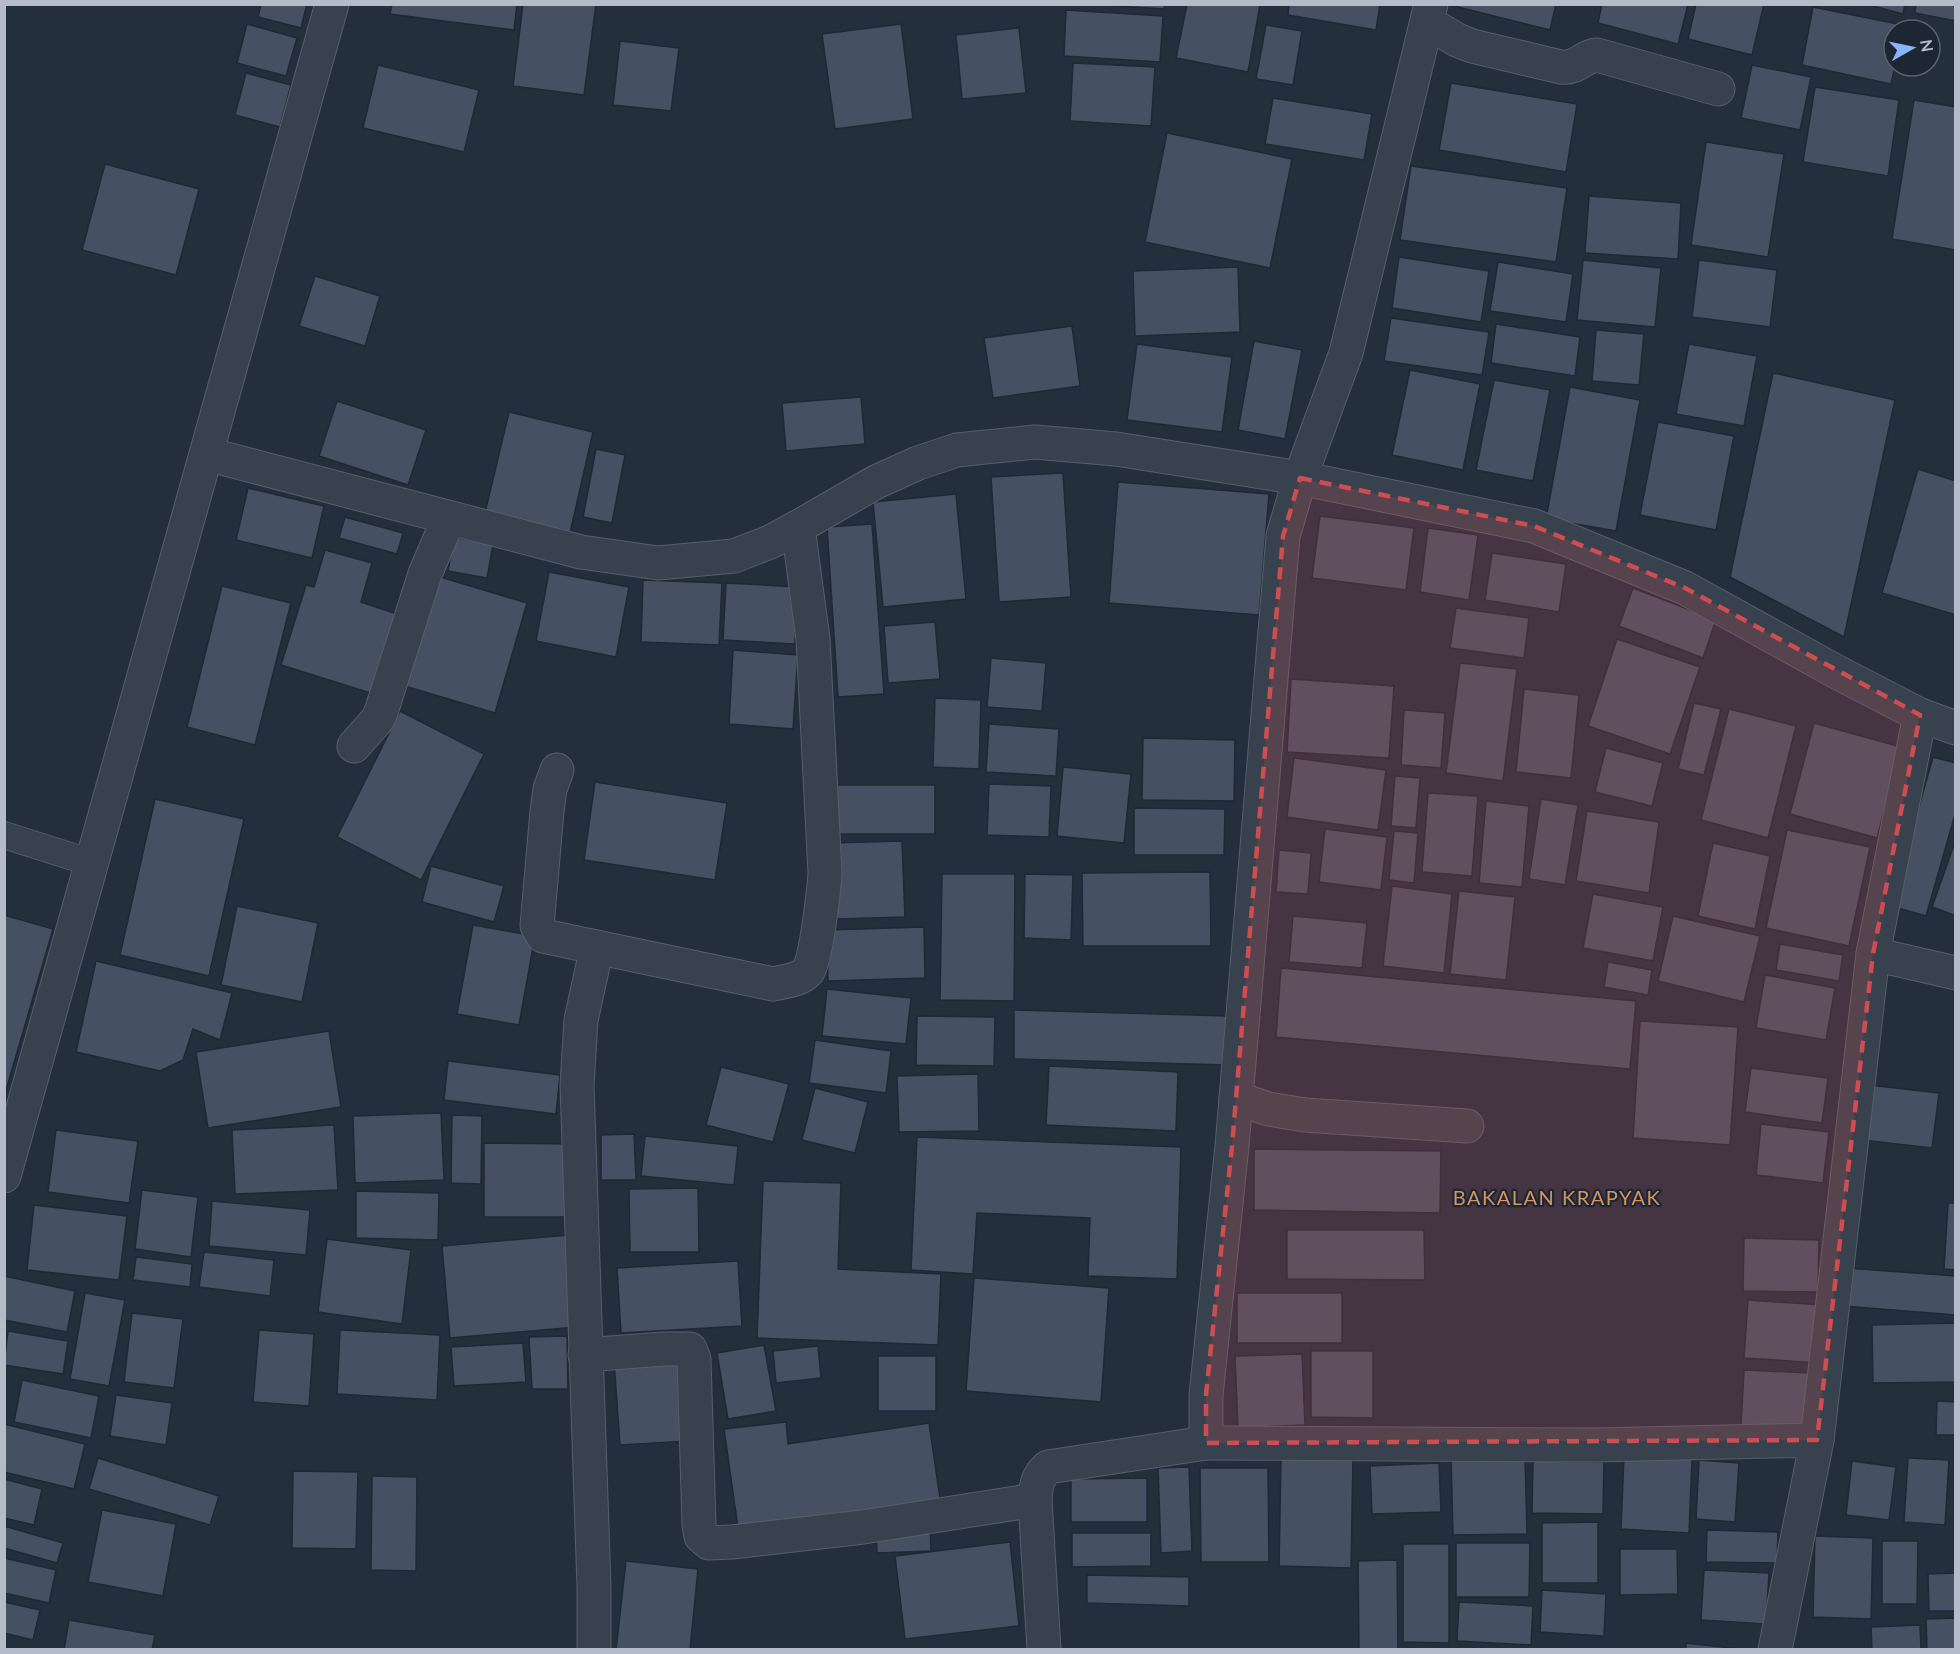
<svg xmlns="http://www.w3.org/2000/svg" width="1960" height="1654" viewBox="0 0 1960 1654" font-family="Lato,sans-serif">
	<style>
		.building { fill: #455162; stroke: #1f2835; stroke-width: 1.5 }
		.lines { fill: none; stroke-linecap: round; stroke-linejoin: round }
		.lane-casing { stroke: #565f6c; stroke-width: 28 }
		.street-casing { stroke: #565f6c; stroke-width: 35 }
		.lane { stroke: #38414e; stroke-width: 26 }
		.street { stroke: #38414e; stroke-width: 33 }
		.marked { fill: #ce4d50; fill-opacity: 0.2; stroke: #ce4d50; stroke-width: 4.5; stroke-dasharray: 12 8; stroke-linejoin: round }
		.labels { text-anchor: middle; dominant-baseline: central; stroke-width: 4.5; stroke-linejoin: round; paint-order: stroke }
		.quarter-label { font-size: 20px; letter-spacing: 1.5px; fill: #d59563; stroke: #1d2633 }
	</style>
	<rect width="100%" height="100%" fill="#242f3e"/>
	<g class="building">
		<polygon points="261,4 307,4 301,28 258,17"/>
		<polygon points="392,4 517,4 514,30 390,14"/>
		<polygon points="523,4 596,4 584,95 513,86"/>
		<polygon points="1087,4 1165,4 1164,9"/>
		<polygon points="1187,4 1260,5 1248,72 1176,58"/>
		<polygon points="1289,4 1380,4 1376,30 1288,15"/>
		<polygon points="1446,4 1556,4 1550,30"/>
		<polygon points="1602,4 1688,4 1678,44 1598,23"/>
		<polygon points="1696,4 1764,4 1752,55 1688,39"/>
		<polygon points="1866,4 1905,4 1903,14"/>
		<polygon points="1916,4 1956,4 1956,21 1915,13"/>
		<polygon points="1813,7 1903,25 1902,30 1894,30 1895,66 1891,84 1802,65"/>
		<polygon points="1066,10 1163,16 1160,62 1064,56"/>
		<polygon points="247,24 297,38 286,76 237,63"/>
		<polygon points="901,24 913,119 835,129 822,34"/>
		<polygon points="1266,25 1302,31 1293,85 1256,79"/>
		<polygon points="1019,28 1026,93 962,99 956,35"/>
		<polygon points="620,41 679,48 671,111 613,105"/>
		<polygon points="1073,63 1155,67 1151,126 1070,121"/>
		<polygon points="378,65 479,90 464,152 363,128"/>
		<polygon points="1752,65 1811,77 1800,130 1741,118"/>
		<polygon points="246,73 291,85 280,127 235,115"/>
		<polygon points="1451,83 1577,104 1566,172 1439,150"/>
		<polygon points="1815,87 1899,100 1888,176 1803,162"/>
		<polygon points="1273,98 1372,114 1364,160 1265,144"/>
		<polygon points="1914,100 1956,107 1956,250 1892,239"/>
		<polygon points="1167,133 1292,159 1270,268 1145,242"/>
		<polygon points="1706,142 1784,154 1768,257 1691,245"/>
		<polygon points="105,164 199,189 176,275 82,250"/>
		<polygon points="1411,166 1567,188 1556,262 1400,240"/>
		<polygon points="1589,196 1681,203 1678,259 1585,253"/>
		<polygon points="1399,257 1489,271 1481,322 1392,308"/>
		<polygon points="1583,260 1661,268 1655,327 1577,320"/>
		<polygon points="1699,260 1777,270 1770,327 1692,317"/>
		<polygon points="1498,262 1573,274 1566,322 1490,311"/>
		<polygon points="1238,267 1240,332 1135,336 1133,271"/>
		<polygon points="315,276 380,296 365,346 299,326"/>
		<polygon points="1391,318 1489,332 1482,375 1384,361"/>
		<polygon points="1496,324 1580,337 1575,376 1491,363"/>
		<polygon points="1072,326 1080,386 993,398 984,338"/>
		<polygon points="1596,330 1644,334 1639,385 1592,381"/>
		<polygon points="1254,341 1302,350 1285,439 1238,430"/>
		<polygon points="1137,344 1232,357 1222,432 1127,420"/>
		<polygon points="1689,344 1757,356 1744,426 1676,414"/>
		<polygon points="1410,370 1480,384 1463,470 1392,455"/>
		<polygon points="1773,373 1895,400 1844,637 1730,577"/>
		<polygon points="1494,380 1550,390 1533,481 1476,470"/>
		<polygon points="1570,387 1640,400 1616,531 1546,519"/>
		<polygon points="861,397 865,444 786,451 782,403"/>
		<polygon points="337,401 426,430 408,485 319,456"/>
		<polygon points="509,412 593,432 570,533 485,513"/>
		<polygon points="1658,422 1734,436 1716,530 1640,515"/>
		<polygon points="596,449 625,455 612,523 583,517"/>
		<polygon points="1918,469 1956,481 1956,615 1882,593"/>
		<polygon points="1063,473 1071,597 999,602 991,477"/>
		<polygon points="1118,482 1269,494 1259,615 1109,603"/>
		<polygon points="248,488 324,506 312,558 236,540"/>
		<polygon points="956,494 966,599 883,607 873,502"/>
		<polygon points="1320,516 1414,528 1406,590 1312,578"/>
		<polygon points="345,517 403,533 397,554 339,538"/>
		<polygon points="872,524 884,694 838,697 827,527"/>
		<polygon points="1428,528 1478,535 1469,600 1420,592"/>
		<polygon points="454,537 493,545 487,578 448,571"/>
		<polygon points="325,550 372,563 361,602 406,617 380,696 281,665 306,585 314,587"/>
		<polygon points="1492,553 1566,564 1559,612 1485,600"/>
		<polygon points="549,572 629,587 616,657 536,641"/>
		<polygon points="437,576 527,603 495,713 405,686"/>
		<polygon points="643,580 722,583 719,645 641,642"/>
		<polygon points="726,583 798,587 795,644 723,640"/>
		<polygon points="222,586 291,603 255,745 187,727"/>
		<polygon points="1633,588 1716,620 1703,658 1619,626"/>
		<polygon points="1456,608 1529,618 1524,658 1450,648"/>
		<polygon points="935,622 940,679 888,683 884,626"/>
		<polygon points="1617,639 1700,667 1670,754 1588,726"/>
		<polygon points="733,650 798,655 793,729 729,724"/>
		<polygon points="991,658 1046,663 1042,711 987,707"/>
		<polygon points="1460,663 1517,669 1503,781 1446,773"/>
		<polygon points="1291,679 1394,686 1389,758 1287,752"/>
		<polygon points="1524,689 1579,695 1571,778 1516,772"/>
		<polygon points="935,698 981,700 979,769 933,767"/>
		<polygon points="1694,703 1721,709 1704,775 1678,769"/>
		<polygon points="1729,709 1796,726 1768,838 1701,820"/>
		<polygon points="1404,710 1445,713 1441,768 1401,765"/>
		<polygon points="400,711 484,754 421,880 337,837"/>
		<polygon points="1814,723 1901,747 1877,838 1790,814"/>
		<polygon points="989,724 1059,729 1056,776 986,772"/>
		<polygon points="1143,738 1235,740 1234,801 1142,800"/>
		<polygon points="1606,748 1663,763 1652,806 1595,792"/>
		<polygon points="1933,757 1956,763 1956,811 1926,916 1891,906"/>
		<polygon points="1294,758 1386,770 1378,830 1287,817"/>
		<polygon points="1063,767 1131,774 1124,843 1057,836"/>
		<polygon points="1395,776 1420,778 1416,828 1391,826"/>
		<polygon points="595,782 727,803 715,880 584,860"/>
		<polygon points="989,784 1051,786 1049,837 987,835"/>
		<polygon points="832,785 935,785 935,834 833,834"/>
		<polygon points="1428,793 1478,796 1472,876 1422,872"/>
		<polygon points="155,799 244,819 209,976 120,955"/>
		<polygon points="1541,799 1578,805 1565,885 1529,879"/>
		<polygon points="1486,801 1529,806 1522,887 1479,883"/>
		<polygon points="1134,808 1225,809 1224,855 1134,855"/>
		<polygon points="1587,811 1659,822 1649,893 1576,881"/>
		<polygon points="1325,829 1387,837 1381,890 1319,882"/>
		<polygon points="1787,830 1870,847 1849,946 1766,928"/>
		<polygon points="1394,831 1418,833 1414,883 1389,880"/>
		<polygon points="1956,839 1956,916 1932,907"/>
		<polygon points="902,841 905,917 835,919 832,843"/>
		<polygon points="1713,843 1770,856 1755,929 1698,916"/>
		<polygon points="1279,850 1311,853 1308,894 1276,892"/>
		<polygon points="431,866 504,886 494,922 422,902"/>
		<polygon points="1210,872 1211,946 1083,946 1082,873"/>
		<polygon points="942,874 1015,874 1014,1001 940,1000"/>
		<polygon points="1025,874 1073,875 1071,940 1024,938"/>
		<polygon points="1392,886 1452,894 1444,973 1383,966"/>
		<polygon points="1459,891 1515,897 1506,980 1450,974"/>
		<polygon points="1593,894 1663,907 1653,961 1583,948"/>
		<polygon points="237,906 318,923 302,1002 221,985"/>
		<polygon points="4,915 53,929 4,1097"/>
		<polygon points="1293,916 1367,923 1362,968 1289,962"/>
		<polygon points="1673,916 1760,936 1744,1002 1658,981"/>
		<polygon points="473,925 535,936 519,1025 457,1014"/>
		<polygon points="924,927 925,978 828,981 827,930"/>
		<polygon points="1780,944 1843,955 1839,981 1776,970"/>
		<polygon points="96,961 232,993 220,1040 193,1029 183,1060 160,1071 76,1052"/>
		<polygon points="1608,962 1652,970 1648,995 1604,987"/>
		<polygon points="1281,968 1636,1001 1630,1069 1276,1037"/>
		<polygon points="1765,975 1835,988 1826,1040 1756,1028"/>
		<polygon points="827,989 911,998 906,1044 822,1036"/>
		<polygon points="1014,1010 1228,1016 1227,1065 1014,1059"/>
		<polygon points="917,1016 995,1017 994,1066 916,1065"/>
		<polygon points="1640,1021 1738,1027 1730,1145 1633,1138"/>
		<polygon points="329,1031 341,1107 208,1128 196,1052"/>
		<polygon points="815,1040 891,1051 886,1093 809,1083"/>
		<polygon points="448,1061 560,1075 556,1114 444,1100"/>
		<polygon points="1049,1066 1178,1072 1176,1131 1046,1125"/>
		<polygon points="721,1067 789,1084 773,1142 706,1125"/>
		<polygon points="1751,1068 1828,1078 1822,1123 1745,1112"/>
		<polygon points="978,1074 979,1131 899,1132 897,1076"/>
		<polygon points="1869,1085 1939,1093 1932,1148 1863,1140"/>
		<polygon points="815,1088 868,1102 855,1153 802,1140"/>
		<polygon points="441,1113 444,1180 355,1183 353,1116"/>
		<polygon points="452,1115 482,1116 481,1184 451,1183"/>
		<polygon points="1761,1124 1829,1132 1823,1183 1756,1175"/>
		<polygon points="334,1125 338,1190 235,1194 232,1130"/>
		<polygon points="56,1130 138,1141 129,1203 48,1192"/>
		<polygon points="634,1134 636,1180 601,1180 601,1135"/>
		<polygon points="645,1136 738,1146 734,1185 641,1176"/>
		<polygon points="917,1137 1181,1147 1177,1279 1088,1276 1090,1218 977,1213 973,1274 911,1270"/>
		<polygon points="484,1143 575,1144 575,1217 484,1217"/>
		<polygon points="1254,1149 1441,1151 1440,1213 1254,1210"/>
		<polygon points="763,1181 841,1183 838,1269 941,1274 938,1345 757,1338"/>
		<polygon points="698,1188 699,1252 630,1252 629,1189"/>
		<polygon points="142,1190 198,1197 191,1257 135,1249"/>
		<polygon points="356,1191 439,1193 438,1240 356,1238"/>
		<polygon points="212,1201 310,1210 306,1255 209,1246"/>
		<polygon points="1948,1203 1956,1203 1956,1270 1944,1269"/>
		<polygon points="34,1205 127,1216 119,1280 27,1270"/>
		<polygon points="1287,1230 1424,1230 1425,1280 1287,1279"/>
		<polygon points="569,1235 577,1327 450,1338 442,1246"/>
		<polygon points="1744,1238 1819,1240 1818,1292 1743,1291"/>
		<polygon points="327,1239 411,1250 402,1324 318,1312"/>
		<polygon points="204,1252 274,1260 270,1296 199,1287"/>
		<polygon points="136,1257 192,1264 190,1287 133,1280"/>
		<polygon points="738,1261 742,1326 621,1333 617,1268"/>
		<polygon points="1846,1268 1956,1276 1956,1315 1843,1306"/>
		<polygon points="4,1276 75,1291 67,1332 4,1320"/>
		<polygon points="974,1278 1109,1288 1101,1402 966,1391"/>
		<polygon points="85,1293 125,1300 109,1386 70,1379"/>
		<rect x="1237" y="1293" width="105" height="50"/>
		<polygon points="1748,1300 1823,1305 1820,1363 1744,1358"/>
		<polygon points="132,1313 183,1319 174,1388 124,1382"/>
		<polygon points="1956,1323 1956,1382 1873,1383 1872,1325"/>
		<polygon points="259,1330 314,1334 309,1406 253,1402"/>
		<polygon points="340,1330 440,1335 437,1400 337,1394"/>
		<polygon points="8,1331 68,1341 63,1374 4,1365"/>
		<polygon points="567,1336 568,1389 532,1389 529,1337"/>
		<polygon points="523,1343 526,1382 454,1386 451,1347"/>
		<polygon points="764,1345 776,1411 728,1419 717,1353"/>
		<polygon points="818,1346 821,1378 776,1383 773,1351"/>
		<polygon points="1311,1351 1373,1351 1373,1418 1311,1417"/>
		<polygon points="1302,1354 1305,1425 1238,1428 1235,1356"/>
		<rect x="878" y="1356" width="58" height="55"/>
		<polygon points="684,1357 690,1441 620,1445 614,1361"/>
		<polygon points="1744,1370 1810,1373 1807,1429 1741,1426"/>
		<polygon points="22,1380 99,1396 91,1438 14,1422"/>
		<polygon points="116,1395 172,1403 166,1445 110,1436"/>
		<polygon points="1937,1401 1956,1402 1956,1435 1936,1435"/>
		<polygon points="786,1422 788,1444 929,1423 941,1505 739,1535 724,1429"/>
		<polygon points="4,1424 85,1444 74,1489 4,1472"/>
		<polygon points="1525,1456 1527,1534 1453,1535 1451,1457"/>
		<polygon points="1624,1456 1692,1459 1689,1533 1621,1529"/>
		<polygon points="1281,1457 1353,1458 1351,1568 1279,1566"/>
		<polygon points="98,1458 219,1496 210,1525 89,1489"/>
		<polygon points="1908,1458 1949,1460 1945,1525 1904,1522"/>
		<polygon points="1699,1460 1739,1463 1735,1522 1696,1519"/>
		<polygon points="1533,1461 1604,1462 1603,1514 1532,1513"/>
		<polygon points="1852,1461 1896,1467 1889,1520 1846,1515"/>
		<polygon points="1439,1463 1441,1512 1372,1514 1370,1466"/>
		<polygon points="1189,1467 1192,1551 1161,1553 1158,1468"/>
		<polygon points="1200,1468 1268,1468 1269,1562 1201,1562"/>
		<polygon points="293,1471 358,1472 356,1549 292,1548"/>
		<polygon points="372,1476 417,1477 416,1571 371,1570"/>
		<polygon points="1147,1478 1147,1522 1071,1522 1071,1479"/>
		<polygon points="4,1479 42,1489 34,1525 4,1518"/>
		<polygon points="102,1510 176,1524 163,1596 88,1582"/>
		<polygon points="1598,1522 1598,1583 1542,1583 1542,1523"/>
		<polygon points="930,1525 931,1551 877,1553 876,1528"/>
		<polygon points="4,1526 63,1543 57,1563 4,1548"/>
		<polygon points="1707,1530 1778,1532 1777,1563 1706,1562"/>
		<polygon points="1072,1533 1151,1533 1151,1566 1072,1567"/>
		<polygon points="1815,1536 1873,1538 1871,1619 1813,1617"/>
		<polygon points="1882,1541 1918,1541 1917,1604 1882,1604"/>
		<polygon points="1010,1542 1019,1626 905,1639 895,1556"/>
		<polygon points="1456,1543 1530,1543 1529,1597 1456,1597"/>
		<polygon points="1403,1544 1449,1544 1449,1643 1403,1642"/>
		<polygon points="1620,1549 1677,1549 1678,1594 1620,1595"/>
		<polygon points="4,1558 56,1570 49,1603 4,1593"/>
		<polygon points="1397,1560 1398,1650 1359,1650 1358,1561"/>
		<polygon points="626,1561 698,1569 690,1650 616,1650"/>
		<polygon points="1704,1570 1769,1573 1766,1624 1701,1620"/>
		<polygon points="1956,1573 1956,1611 1929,1611 1928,1574"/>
		<polygon points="1087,1575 1189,1577 1189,1606 1087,1603"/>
		<polygon points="1542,1590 1606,1594 1604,1636 1540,1632"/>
		<polygon points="4,1602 40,1610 33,1640 4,1633"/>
		<polygon points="1459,1602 1533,1606 1531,1645 1457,1641"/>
		<polygon points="1956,1618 1956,1650 1927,1650 1926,1619"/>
		<polygon points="69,1620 155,1635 152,1650 64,1650"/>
		<polygon points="1920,1625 1921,1650 1872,1650 1871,1627"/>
		<polygon points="1686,1643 1749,1650 1686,1650"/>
	</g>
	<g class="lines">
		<g class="lane-casing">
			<polyline id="lane" points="4,835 92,863"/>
		</g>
		<g class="street-casing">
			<g id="street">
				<path d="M1427,22l30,18 15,6 89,21c17,2 22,-11 36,-12l121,34"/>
				<polyline points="207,454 581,552 658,563 734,556 770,542 798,527 876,482 918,463 957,450 1035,442 1116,449 1300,478 1534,526 1685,588 1835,671 1920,715 1956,728"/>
				<polyline points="354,746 377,720 381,712 425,574 449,518"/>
				<path d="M557,770l-7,19 -3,22 -10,115 6,10 230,48c12,-3 26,-3 35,-13 8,-10 16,-82 17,-98l-12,-234 -15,-112"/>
				<polyline points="1873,954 1920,715"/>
				<polyline points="1236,1098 1268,1109 1305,1115 1467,1126"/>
				<polyline points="4,1176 332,4"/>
				<polyline points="585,1355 663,1349 690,1349 694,1359 699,1525 701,1536 709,1543 732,1542 863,1527 1035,1500"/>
				<polyline points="1817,1440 1873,954 1956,973"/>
				<polyline points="1206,1443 1597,1445 1817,1440 1775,1650"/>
				<polyline points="594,1650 594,1587 577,1085 581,1020 597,947"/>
				<path d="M1044,1650l-9,-150c1,-15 2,-23 13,-33l158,-24v-48l26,-249 51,-610 17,-58 46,-125 85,-349"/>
			</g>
		</g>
		<use href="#lane" class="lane"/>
		<use href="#street" class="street"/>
	</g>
	<path class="marked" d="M1300,478l234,48 151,62 235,127 -47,239 -56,486 -611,3v-48l26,-249 51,-610z"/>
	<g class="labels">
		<g class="quarter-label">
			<text x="1557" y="1197">BAKALAN KRAPYAK</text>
		</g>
	</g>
	<rect width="1960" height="1654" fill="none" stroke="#b4bcc9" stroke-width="12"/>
	<g transform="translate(1912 48) rotate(81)"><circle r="28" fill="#1d2633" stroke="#59626f" stroke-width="1.5"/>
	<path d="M0-4.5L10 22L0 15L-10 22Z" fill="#8ab4f8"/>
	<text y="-9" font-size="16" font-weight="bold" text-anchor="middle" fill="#b4bcc9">N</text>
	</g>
</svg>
